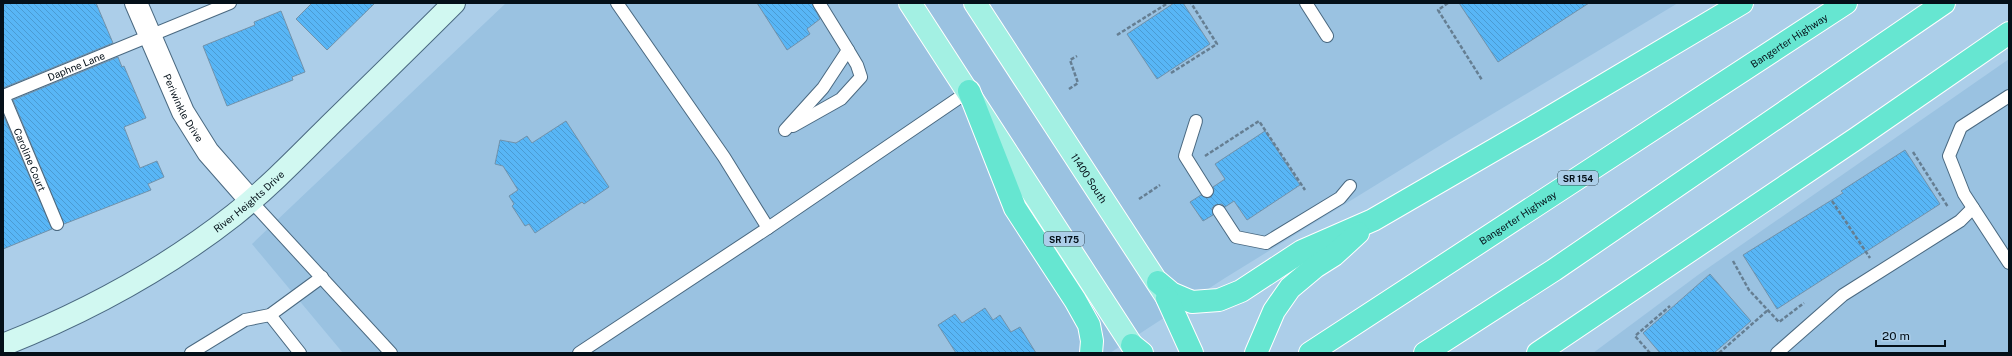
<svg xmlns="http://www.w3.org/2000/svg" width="2012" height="356" viewBox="0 0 2012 356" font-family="'Public Sans',sans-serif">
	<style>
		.built { fill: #9ac2e1 }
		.building { fill: url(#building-back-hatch); stroke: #7192ab }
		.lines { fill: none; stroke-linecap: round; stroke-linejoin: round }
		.lane-casing { stroke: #4a6981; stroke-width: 14 }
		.street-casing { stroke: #4a6981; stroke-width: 24 }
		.secondary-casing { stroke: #4a6981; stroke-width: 24 }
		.primary-casing { stroke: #fff; stroke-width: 24 }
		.highway-casing { stroke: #fff; stroke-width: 24 }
		.path { stroke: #657e92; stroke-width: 2.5; stroke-dasharray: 4 2; stroke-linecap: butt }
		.lane { stroke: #fff; stroke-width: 12 }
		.street { stroke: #fff; stroke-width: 22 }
		.secondary { stroke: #d1f8f1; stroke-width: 22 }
		.primary { stroke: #a3f0e3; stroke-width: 22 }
		.highway { stroke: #66e6d1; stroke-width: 22 }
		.labels { text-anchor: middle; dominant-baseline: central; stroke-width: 3; stroke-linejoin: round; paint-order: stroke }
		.shield { fill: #accee9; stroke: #364957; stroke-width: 1 }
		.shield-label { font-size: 9px; font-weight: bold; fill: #041019 }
		.street-label { font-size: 10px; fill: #041019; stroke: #accee9 }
	</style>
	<defs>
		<pattern id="building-back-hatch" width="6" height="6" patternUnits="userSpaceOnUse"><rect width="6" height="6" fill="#58b6f6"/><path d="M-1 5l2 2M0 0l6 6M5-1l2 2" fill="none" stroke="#4b9bd2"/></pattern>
	</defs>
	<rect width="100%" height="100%" fill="#accee9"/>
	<g class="built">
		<polygon points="506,3 1678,3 1449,140 1225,278 1110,353 343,353 252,244"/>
		<polygon points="2009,59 2009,353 1593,353 1698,275"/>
	</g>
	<g class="building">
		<polygon points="3,3 96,3 113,43 3,88"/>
		<polygon points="312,3 375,3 327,50 296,19"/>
		<polygon points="757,3 812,3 820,19 807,29 810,34 787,50"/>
		<polygon points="1174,3 1183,3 1210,44 1157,79 1127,34"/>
		<polygon points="1459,3 1589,3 1498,62"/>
		<polygon points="281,11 305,72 292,77 293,80 227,106 203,46 255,25 254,22"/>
		<polygon points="118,57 122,67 124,66 146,118 124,127 140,168 157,161 164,177 148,184 151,190 64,224 13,100"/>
		<polygon points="3,114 52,229 3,249"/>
		<polygon points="566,121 609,187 584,204 582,202 535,233 529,224 525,226 512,206 514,204 509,196 518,190 503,166 495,164 500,140 516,143 527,136 532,143"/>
		<polygon points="1265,131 1300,185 1247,220 1234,201 1225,207 1222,204 1215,205 1212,208 1213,215 1203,221 1190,202 1201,195 1207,198 1211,197 1214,191 1213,187 1225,179 1215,164"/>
		<polygon points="1905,150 1940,204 1777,309 1743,255 1843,193 1841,191"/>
		<polygon points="1710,274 1751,321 1714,353 1660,353 1643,333"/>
		<polygon points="985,308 993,320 1000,315 1011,332 1020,327 1036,353 956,353 938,325 955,314 962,323"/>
	</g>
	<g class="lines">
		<g class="lane-casing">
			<g id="lane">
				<polyline points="617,3 724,157 768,228"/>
				<polyline points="1306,3 1327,36"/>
				<path id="s1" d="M3,95l54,129"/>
				<path id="s2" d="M3,96l227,-93"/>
				<polyline points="2009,96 1961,127 1949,156 1964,194 2009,263"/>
				<polyline points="1196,121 1185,156 1207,191"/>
				<polyline points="793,126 841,99 861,77 857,65 848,50"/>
				<polyline points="785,130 823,88 848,50 819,3"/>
				<polyline points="251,201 391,353"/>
				<polyline points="1219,211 1236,237 1266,243 1340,198 1350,186"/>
				<polyline points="270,315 300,353"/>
				<polyline points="191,353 245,320 270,315 322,277"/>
				<polyline points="579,353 768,228 969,91"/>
				<polyline points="1777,353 1843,295 1960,221 1973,208"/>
			</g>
		</g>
		<g class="street-casing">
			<g id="street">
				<path id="s3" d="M136,3l47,109 25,40 43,49"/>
			</g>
		</g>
		<g class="secondary-casing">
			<g id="secondary">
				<path id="s4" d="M3,345c83,-33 161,-75 231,-130 34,-27 64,-58 95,-89 42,-41 84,-82 125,-123"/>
			</g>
		</g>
		<g class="primary-casing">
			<g id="primary">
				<polyline points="910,3 1137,353"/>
				<path id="s5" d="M975,3l193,296"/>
			</g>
		</g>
		<g class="highway-casing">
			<g id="highway">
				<polyline points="969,91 1015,208 1075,300 1089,325 1092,341 1091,353"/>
				<polyline points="1158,282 1171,293 1192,302 1219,300 1241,291 1302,251 1373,220 1537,125 1742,3"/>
				<polyline points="1167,298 1192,353"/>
				<polyline points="1132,345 1142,353"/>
				<polyline points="1256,353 1274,311 1290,288 1315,267 1334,255 1358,233"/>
				<path id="s6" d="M1310,353l536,-350"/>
				<polyline points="1425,353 1554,270 1944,3"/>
				<polyline points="1538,353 1857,138 2009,33"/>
			</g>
		</g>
		<g class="path">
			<polyline points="1448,3 1438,10 1482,80"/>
			<polyline points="1117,35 1168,3"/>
			<polyline points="1171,73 1217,44 1191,3"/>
			<polyline points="1069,89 1078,83 1070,60 1077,56"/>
			<polyline points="1913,152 1948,207"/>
			<polyline points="1205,156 1259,121 1305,190"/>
			<polyline points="1139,199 1160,185"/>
			<polyline points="1832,201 1870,258"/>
			<polyline points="1733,261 1749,290 1779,322 1804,303"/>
			<polyline points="1650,353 1635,336 1670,306"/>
			<polyline points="1719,353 1768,310"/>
		</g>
		<use href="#lane" class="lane"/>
		<use href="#street" class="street"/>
		<use href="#secondary" class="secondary"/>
		<use href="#primary" class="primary"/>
		<use href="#highway" class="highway"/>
	</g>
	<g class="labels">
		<g class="shield">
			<rect x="1558" y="171" width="40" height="14" rx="3"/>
			<rect x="1044" y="232" width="40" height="14" rx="3"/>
		</g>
		<g class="shield-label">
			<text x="1578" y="178">SR 154</text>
			<text x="1064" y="239">SR 175</text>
		</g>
		<g class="street-label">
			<text stroke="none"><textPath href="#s6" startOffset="572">Bangerter Highway</textPath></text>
			<text stroke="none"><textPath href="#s2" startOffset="79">Daphne Lane</textPath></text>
			<text stroke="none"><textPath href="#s3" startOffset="115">Periwinkle Drive</textPath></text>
			<text stroke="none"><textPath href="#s1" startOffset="70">Caroline Court</textPath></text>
			<text stroke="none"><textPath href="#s5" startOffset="209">11400 South</textPath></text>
			<text stroke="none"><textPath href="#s4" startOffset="286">River Heights Drive</textPath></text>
			<text stroke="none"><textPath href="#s6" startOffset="248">Bangerter Highway</textPath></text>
		</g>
	</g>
	<rect width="2012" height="356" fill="none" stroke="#041019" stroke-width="8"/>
	<path d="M1876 340v6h69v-6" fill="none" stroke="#041019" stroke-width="2"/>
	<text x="1882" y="340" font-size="12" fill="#041019" stroke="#accee9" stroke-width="3" paint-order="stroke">20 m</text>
</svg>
